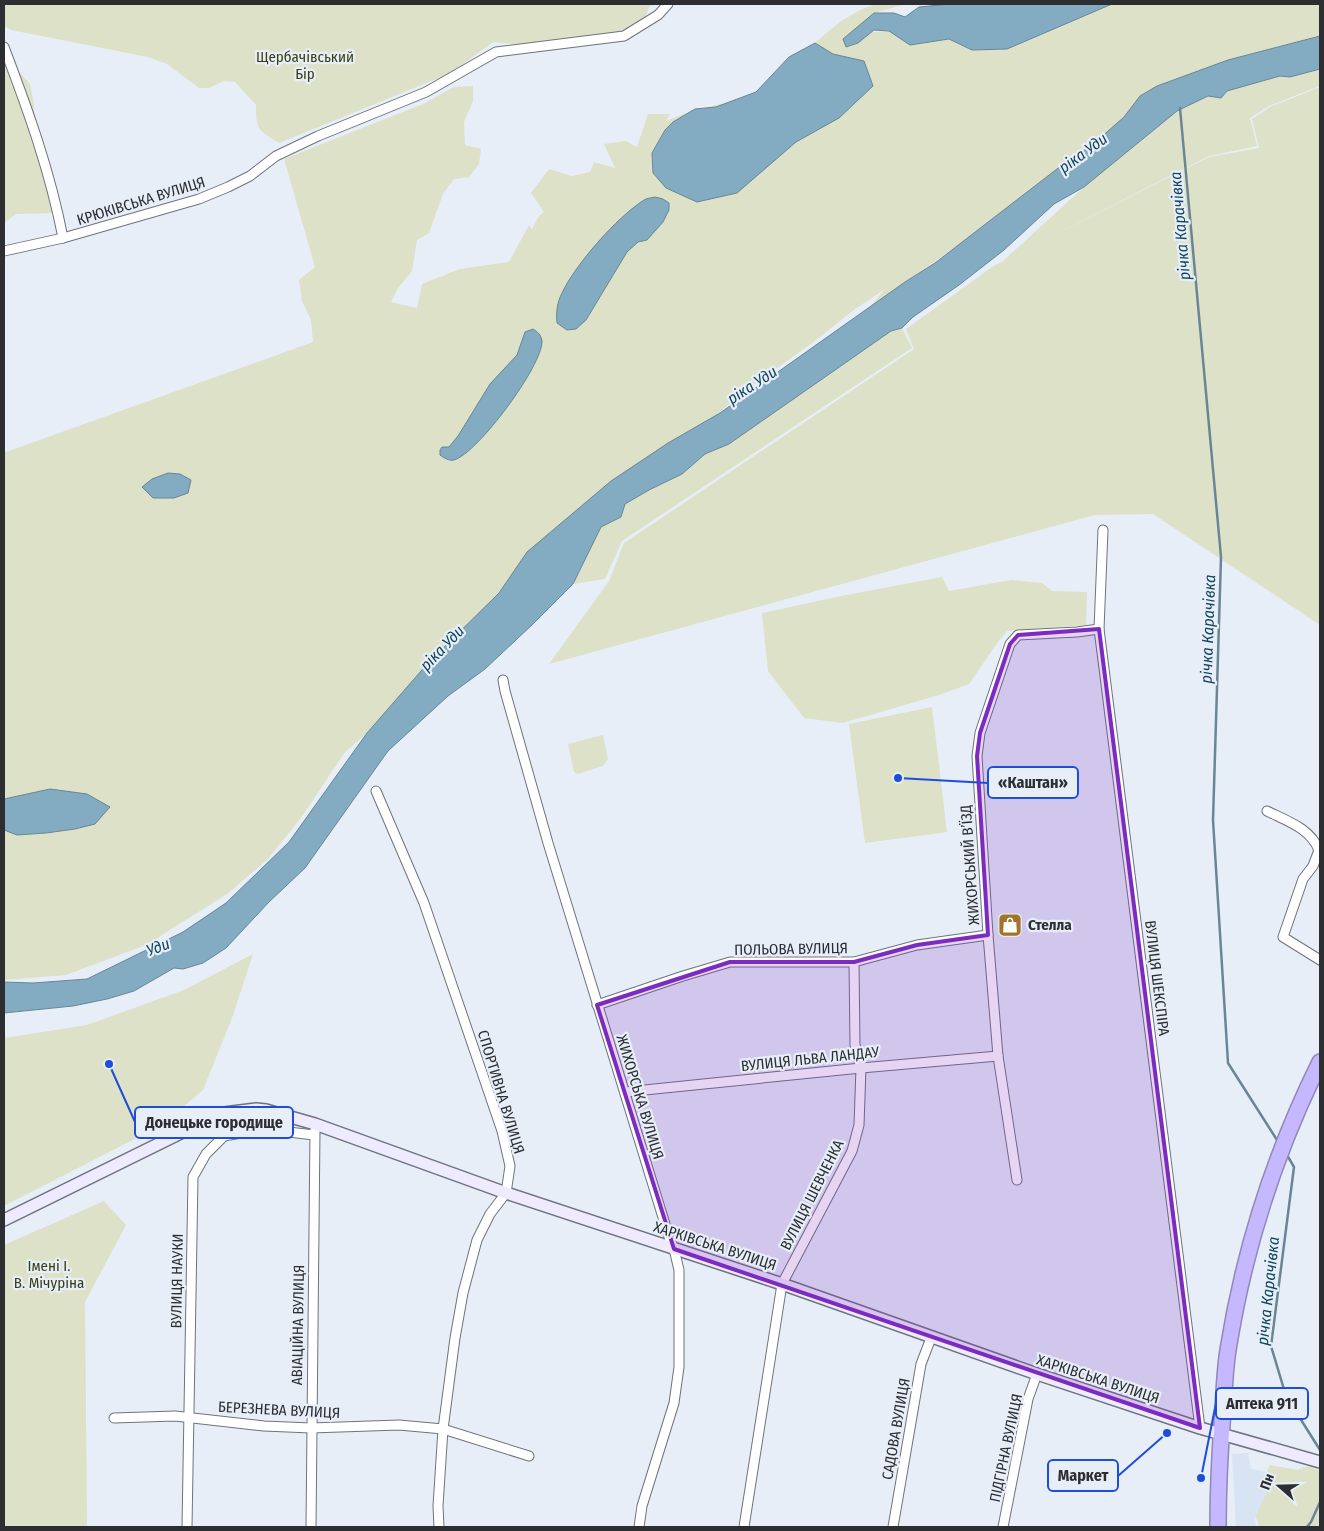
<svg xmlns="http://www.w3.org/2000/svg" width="1324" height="1531" viewBox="0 0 1324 1531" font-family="'Fira Sans Condensed',sans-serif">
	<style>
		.built { fill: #d8e3f3 }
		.green { fill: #dce1c8 }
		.water { fill: #83abc1; stroke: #698696 }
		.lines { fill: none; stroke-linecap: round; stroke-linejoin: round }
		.stream { stroke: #698696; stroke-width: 2.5 }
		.street-casing { stroke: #6e737c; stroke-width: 11 }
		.secondary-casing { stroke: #6e737c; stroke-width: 14 }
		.highway-casing { stroke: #9088b7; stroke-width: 18 }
		.street { stroke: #fff; stroke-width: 9 }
		.secondary { stroke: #eeeaff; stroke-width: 11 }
		.highway { stroke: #c6b8fe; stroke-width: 15 }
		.marked { fill: #7b2cbf; fill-opacity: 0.2; stroke: #7b2cbf; stroke-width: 4; stroke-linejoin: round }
		.labels { text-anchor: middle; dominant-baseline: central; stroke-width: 4.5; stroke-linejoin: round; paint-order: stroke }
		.park-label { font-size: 15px; fill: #383e10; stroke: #e7eef8 }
		.street-label { font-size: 15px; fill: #2c2e32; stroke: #e7eef8 }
		.poi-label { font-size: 15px; font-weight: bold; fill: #2c2e32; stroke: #e7eef8; text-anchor: start }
		.water-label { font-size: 16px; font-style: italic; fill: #10455c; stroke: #e7eef8 }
		.leader { fill: none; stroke: #1d4ed8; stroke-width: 2 }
		.callout-dot { fill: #1d4ed8; stroke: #e7eef8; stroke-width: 2 }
		.callout { fill: #e7eef8; stroke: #1d4ed8; stroke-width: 2 }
		.callout-label { font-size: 16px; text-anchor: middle; font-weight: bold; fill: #2c2e32 }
	</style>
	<rect width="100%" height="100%" fill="#e7eef8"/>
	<polygon class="built" points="1248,1453 1251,1469 1267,1472 1267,1492 1255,1516 1256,1527 1236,1527 1232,1454"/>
	<g class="green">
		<path d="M4,4h648l-3,3 -6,17 -31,10 -89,11 -30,-3 -42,31 -172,70c-21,-13 -23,-13 -23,-38l-21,-23 -11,-1 -15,7h-10l-32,-24 -19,-7 -137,-27 -7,-4z"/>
		<polygon points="876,4 906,4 874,13 845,39 872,32 889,31 939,41 949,39 972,50 1007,49 1112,4 1320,4 1320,37 1157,86 1140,96 1124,117 1098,144 1044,180 968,238 870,307 885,289 855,309 812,343 741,394 713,418 651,454 367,733 345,752 301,818 267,860 227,894 146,945 66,975 4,980 4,451 6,452 313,342 311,320 302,301 299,280 315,267 284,159 423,104 454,87 473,86 473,101 464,122 465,145 481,149 479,164 469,177 454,179 443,194 429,233 417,240 412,271 398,288 391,302 417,308 422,284 460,269 509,262 529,225 532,229 539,216 544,212 531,193 549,169 572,176 590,172 594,162 615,168 604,144 626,141 637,147 648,114 670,114 666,121 691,111 725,103 756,92 841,21 862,9"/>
		<polygon points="4,56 30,84 34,104 34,144 54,191 55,213 16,214 4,223"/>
		<polygon points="1320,69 1320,86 1269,106 1250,118 1257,146 1209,156 1007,259 1209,157 1259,148 1252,119 1270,107 1320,87 1320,625 1153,514 1095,515 549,664 609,581 624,543 914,349 906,329 995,265 1002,262 1084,187 1177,111 1208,96 1221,98 1227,91 1280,76 1290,77"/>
		<polygon points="902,328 912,348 622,541 605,579 573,584 601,527 621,517 625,504 649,490 682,474 705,454 729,444 891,331"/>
		<polygon points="942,577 949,591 1011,580 1042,583 1052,591 1087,592 1086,625 1007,631 998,642 969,684 939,695 843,723 804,718 768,671 762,613 841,596"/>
		<polygon points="932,707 947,832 865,843 849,724"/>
		<polygon points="603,735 608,759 603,766 578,774 574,772 568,744"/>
		<polygon points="253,954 232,1018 203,1090 162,1125 4,1206 4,1038 87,1025 184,990"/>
		<polygon points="104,1201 126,1225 85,1302 87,1527 4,1527 4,1245"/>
		<path d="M1270,1465l28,5c8,-5 14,-4 22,1v56h-62v-5l-3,-6 12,-24v-20z"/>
	</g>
	<g class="water">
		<polygon points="950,4 1112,4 1007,49 972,50 949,39 910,45 889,31 874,30 858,43 846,47 843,39 874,13 894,13 905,17 919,7"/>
		<polygon points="1320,36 1320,69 1290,77 1280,76 1227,91 1221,98 1208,96 1177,111 1084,187 1054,204 1004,250 959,285 913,317 902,328 891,331 729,444 705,454 682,474 649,490 625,504 621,517 601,527 573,584 533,624 485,669 448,696 388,751 305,868 269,902 226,948 203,963 183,969 174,968 134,991 107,999 73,1006 4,1013 4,982 33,983 87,979 183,932 226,903 289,842 367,733 428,663 499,593 527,552 611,481 668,443 720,413 905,282 935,263 1066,162 1091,146 1124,117 1140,96 1157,86 1228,60"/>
		<polygon points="815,43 833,54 864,61 873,86 839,118 796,142 737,193 697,202 666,188 653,173 652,153 665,130 673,122 695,109 716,107 756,92 789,57"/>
		<path d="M655,197l8,2 6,4v7l-6,12 -16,18 -9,2 -11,10 -41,68 -10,9 -9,1 -10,-7c-1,-11 0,-20 5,-30 13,-28 55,-76 82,-93 3,-2 7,-2 11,-3z"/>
		<path d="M533,329c5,3 8,6 9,12 1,24 -64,112 -88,119 -5,1 -10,-2 -14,-5v-5l2,-3h7l9,-11 32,-52 27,-29 8,-23z"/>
		<polygon points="168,473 180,474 191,480 188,493 174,498 153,498 142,487 152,479"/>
		<polygon points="50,789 87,794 110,807 95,824 75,829 46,833 17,835 4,830 4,799"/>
	</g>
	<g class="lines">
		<g class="stream">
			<polyline points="1180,108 1221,557 1213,820 1228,1063 1277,1140"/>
			<polyline points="1287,1155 1294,1167 1271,1346 1286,1396 1320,1450"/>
			<polyline points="1307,1527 1311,1522 1320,1502"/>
		</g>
		<g class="street-casing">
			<g id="street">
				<path d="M4,47c24,63 46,124 59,191"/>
				<polyline points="4,251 63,238 199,199 228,187 250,176 276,156 318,136 426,92 496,52 624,36 658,15 668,4"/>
				<polyline points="1103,530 1099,629 1200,1428"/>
				<polyline points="503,680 505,691 548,843 669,1237 674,1249 679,1270 679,1367 674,1403 642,1506 639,1527"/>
				<polyline points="376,791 424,903 502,1131 510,1166 506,1193 490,1214 477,1240 463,1293 455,1338 443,1429 438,1506 439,1527"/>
				<path d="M1267,811c20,10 43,17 52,39l-6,16 -10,13 -20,58 37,23"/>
				<polyline points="597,1005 683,976 730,962 854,962 917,945 988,935"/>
				<polyline points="625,1092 861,1068 998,1056"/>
				<polyline points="1017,1180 998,1056 988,935 977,756 980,733 1010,644 1018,635 1077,632 1099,629"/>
				<polyline points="114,1418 175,1416 264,1426 311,1428 399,1425 443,1429 529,1456"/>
				<polyline points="187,1527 193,1177 206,1154 224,1136 247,1132 280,1131 314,1135"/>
				<polyline points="311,1527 315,1130"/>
				<polyline points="744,1527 782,1284 852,1151 859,1125 861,1068 855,1045 854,962"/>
				<polyline points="893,1527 921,1364 931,1338"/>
				<polyline points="1003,1527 1028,1399 1037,1374"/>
			</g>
		</g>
		<g class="secondary-casing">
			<polyline id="secondary" points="4,1220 199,1124 224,1113 256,1109 266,1110 315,1124 506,1193 782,1284 1037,1374 1200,1428 1320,1462"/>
		</g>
		<g class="highway-casing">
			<path id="highway" d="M1218,1527c0,-39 2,-78 5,-117 1,-20 2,-41 5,-60 16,-101 47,-197 92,-288"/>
		</g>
		<use href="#street" class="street"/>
		<use href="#secondary" class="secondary"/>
		<use href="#highway" class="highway"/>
	</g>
	<path class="marked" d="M1099,629l101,799 -526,-179 -77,-244 133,-43h124l63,-17 71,-10 -11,-179 3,-23 30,-89 8,-9z"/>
	<defs>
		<g id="shop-square" transform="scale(1.25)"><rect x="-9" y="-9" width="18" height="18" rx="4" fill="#a37327" stroke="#e7eef8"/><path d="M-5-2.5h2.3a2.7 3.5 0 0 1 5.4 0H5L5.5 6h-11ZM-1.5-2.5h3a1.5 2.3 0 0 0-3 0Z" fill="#fff"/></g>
	</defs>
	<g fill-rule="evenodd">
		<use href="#shop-square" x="1010" y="925"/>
	</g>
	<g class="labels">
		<g class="park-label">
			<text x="305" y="57">Щербачівський<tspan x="305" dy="17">Бір</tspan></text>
			<text x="49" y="1266">Імені І.<tspan x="49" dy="17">В. Мічуріна</tspan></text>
		</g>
		<g class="street-label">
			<text transform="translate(141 201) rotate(-17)">КРЮКІВСЬКА ВУЛИЦЯ</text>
			<text transform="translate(970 865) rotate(-94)">ЖИХОРСЬКИЙ В’ЇЗД</text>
			<text transform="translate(791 949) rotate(-1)">ПОЛЬОВА ВУЛИЦЯ</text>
			<text transform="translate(1157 978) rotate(83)">ВУЛИЦЯ ШЕКСПІРА</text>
			<text transform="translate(810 1059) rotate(-6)">ВУЛИЦЯ ЛЬВА ЛАНДАУ</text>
			<text transform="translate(501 1092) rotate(73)">СПОРТИВНА ВУЛИЦЯ</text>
			<text transform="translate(640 1097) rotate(73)">ЖИХОРСЬКА ВУЛИЦЯ</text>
			<text transform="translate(812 1195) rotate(-63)">ВУЛИЦЯ ШЕВЧЕНКА</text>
			<text transform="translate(715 1246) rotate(18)">ХАРКІВСЬКА ВУЛИЦЯ</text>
			<text transform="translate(177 1281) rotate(-89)">ВУЛИЦЯ НАУКИ</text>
			<text transform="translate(298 1325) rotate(-89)">АВІАЦІЙНА ВУЛИЦЯ</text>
			<text transform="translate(1098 1379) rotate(18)">ХАРКІВСЬКА ВУЛИЦЯ</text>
			<text transform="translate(279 1410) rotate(3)">БЕРЕЗНЕВА ВУЛИЦЯ</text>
			<text transform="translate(896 1429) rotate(-80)">САДОВА ВУЛИЦЯ</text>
			<text transform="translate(1006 1448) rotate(-78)">ПІДГІРНА ВУЛИЦЯ</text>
		</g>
		<g class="poi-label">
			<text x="1028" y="925">Стелла</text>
		</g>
		<g class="water-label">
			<text transform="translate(1083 153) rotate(-36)">ріка Уди</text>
			<text transform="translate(1180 226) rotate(-95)">річка Карачівка</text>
			<text transform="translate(752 385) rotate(-33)">ріка Уди</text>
			<text transform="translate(1208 629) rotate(-88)">річка Карачівка</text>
			<text transform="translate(442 648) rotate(-46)">ріка Уди</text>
			<text transform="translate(158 947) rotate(-21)">Уди</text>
			<text transform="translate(1268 1291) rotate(-84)">річка Карачівка</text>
		</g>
	</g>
	<path class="leader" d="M898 778L988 783M109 1064L135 1122M1201 1478L1216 1403M1167 1433L1118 1476"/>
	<g class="callout-dot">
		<circle cx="898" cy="778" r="5"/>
		<circle cx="109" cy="1064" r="5"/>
		<circle cx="1201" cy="1478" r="5"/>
		<circle cx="1167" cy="1433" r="5"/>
	</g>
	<g class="callout">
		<rect x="988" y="767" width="90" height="31" rx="5"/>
		<rect x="135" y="1107" width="158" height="31" rx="5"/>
		<rect x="1216" y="1388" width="92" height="31" rx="5"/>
		<rect x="1048" y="1460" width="70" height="31" rx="5"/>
	</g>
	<g class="callout-label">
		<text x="1033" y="788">«Каштан»</text>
		<text x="214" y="1128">Донецьке городище</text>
		<text x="1262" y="1409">Аптека 911</text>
		<text x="1083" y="1481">Маркет</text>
	</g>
	<rect width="1324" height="1531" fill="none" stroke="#2c2e32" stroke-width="10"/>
	<g transform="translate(1279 1486) rotate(290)" stroke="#e7eef8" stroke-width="4" paint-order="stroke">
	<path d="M0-4L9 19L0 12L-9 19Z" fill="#2c2e32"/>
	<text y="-8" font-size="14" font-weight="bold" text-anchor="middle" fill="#2c2e32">Пн</text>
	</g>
</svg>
